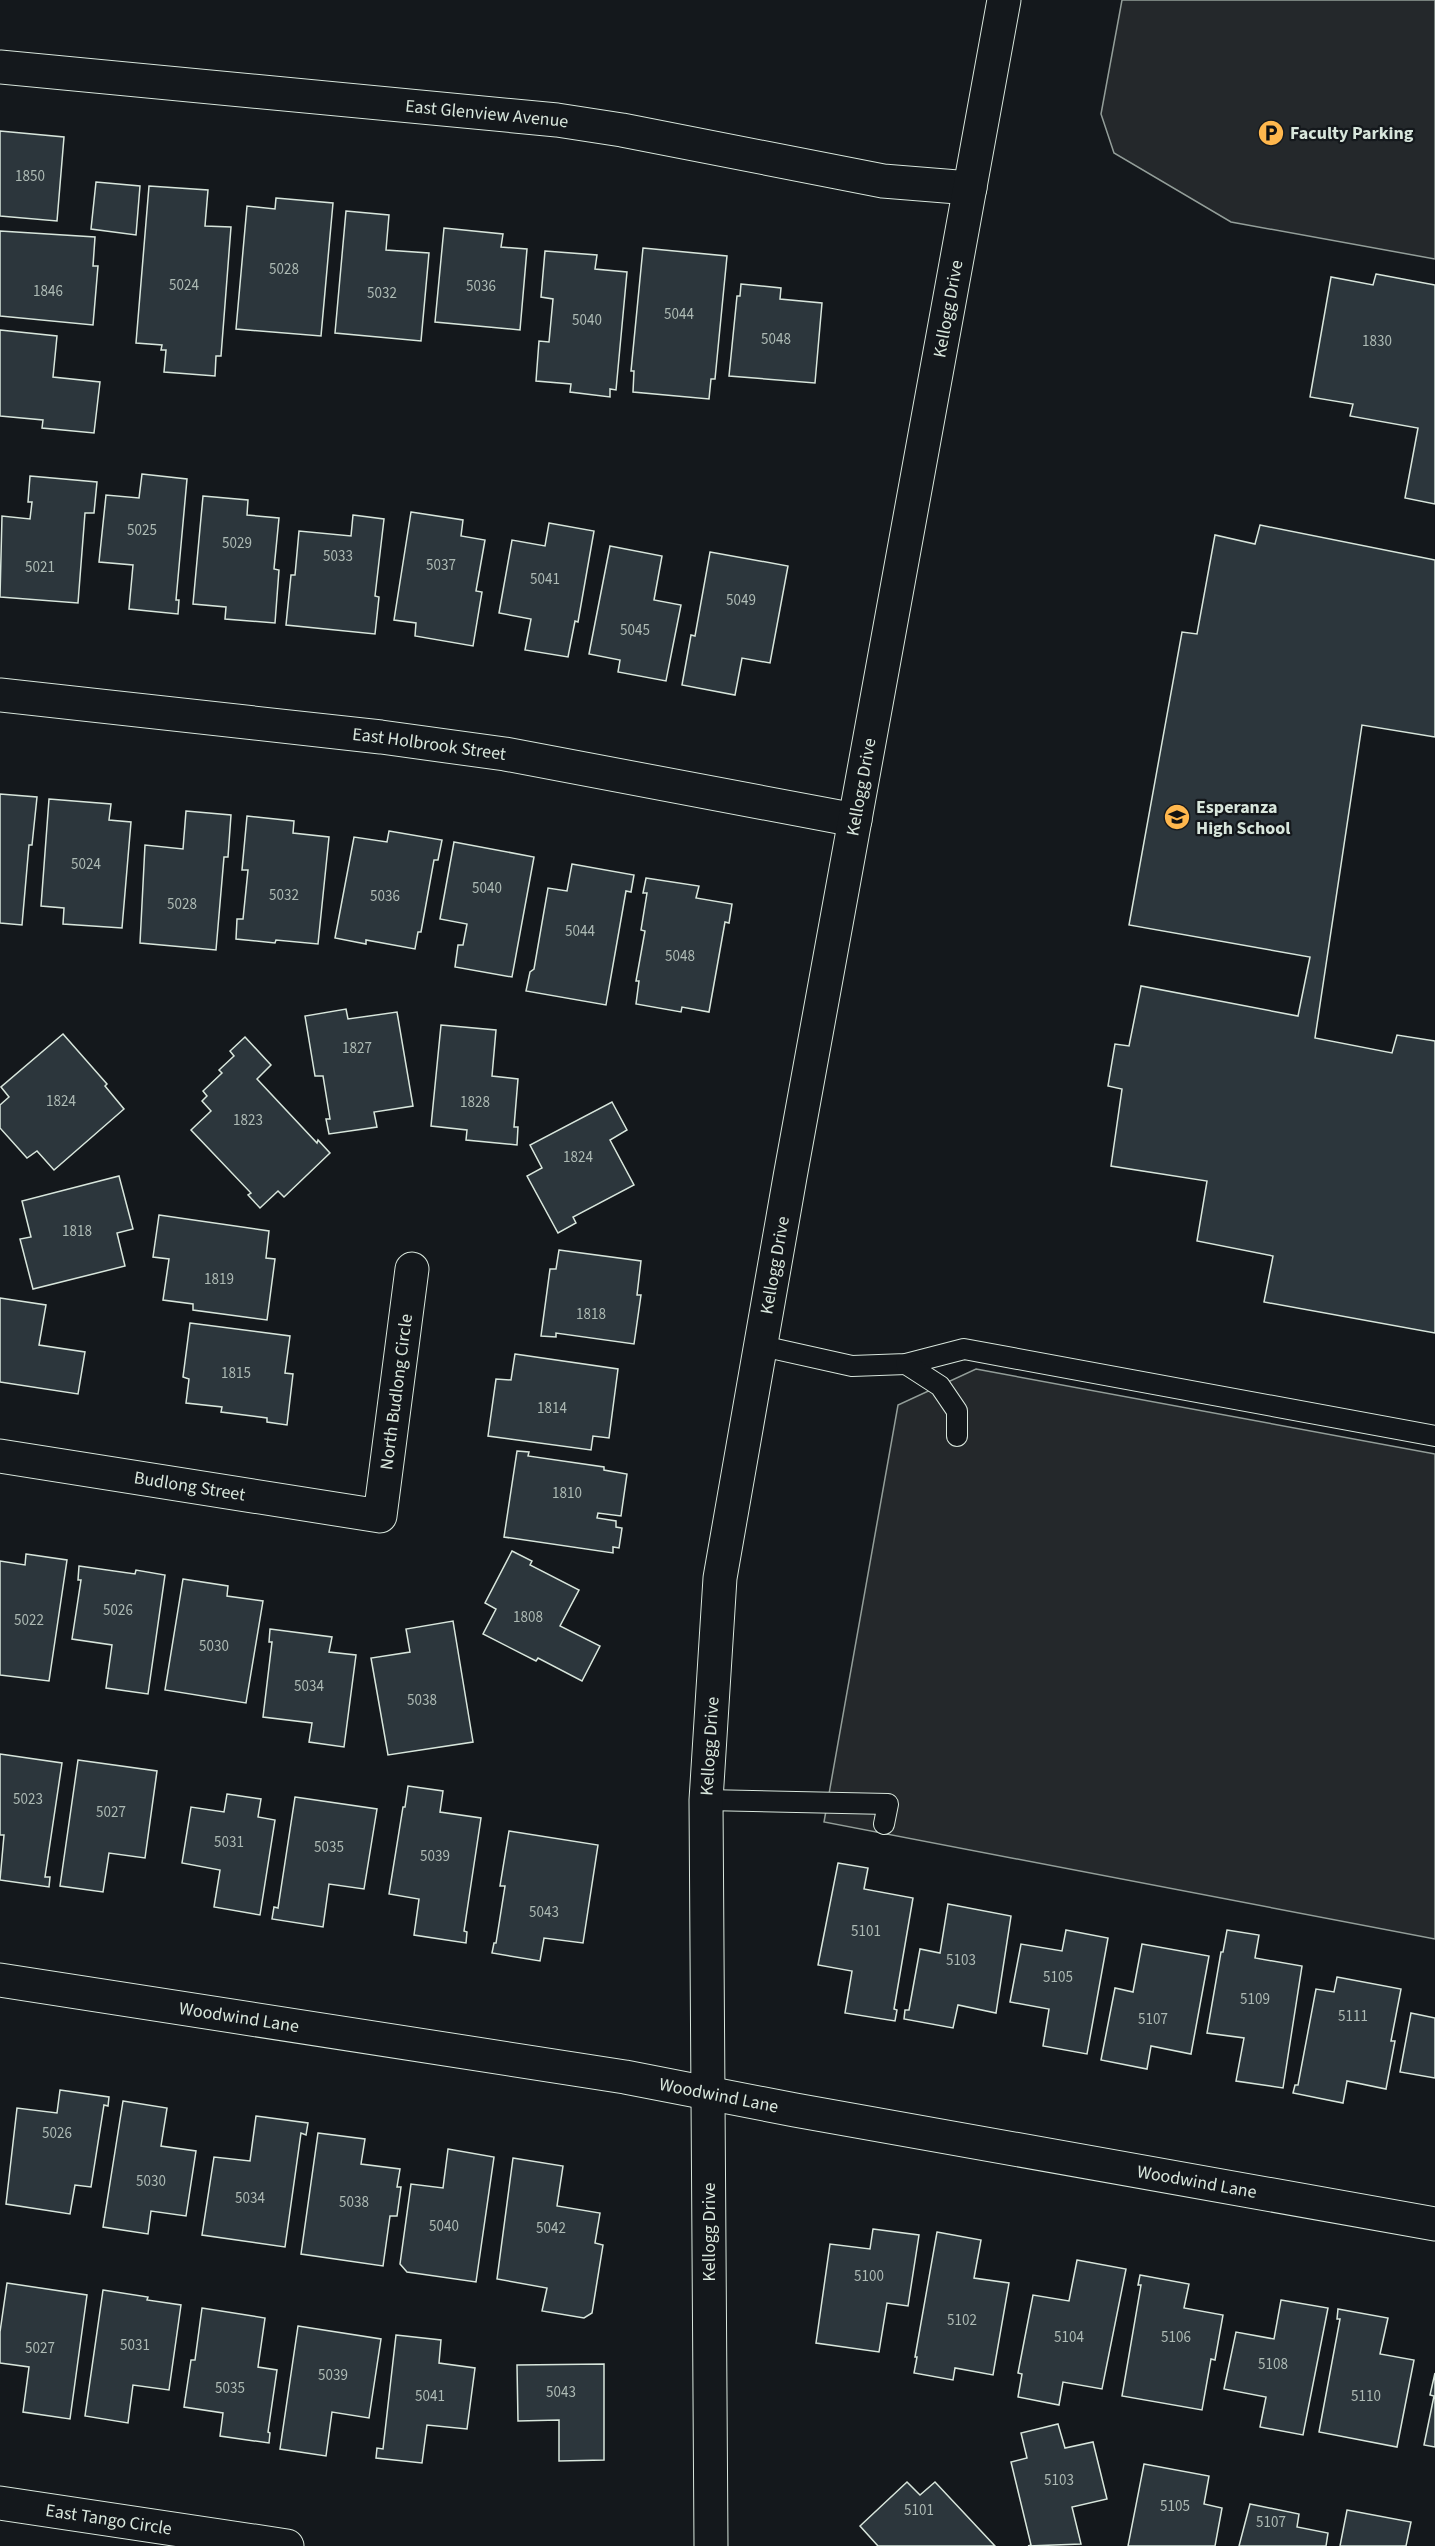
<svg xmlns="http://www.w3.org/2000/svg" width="1435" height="2546" viewBox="0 0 1435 2546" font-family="'Source Sans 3',sans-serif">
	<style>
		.parking { fill: #24282b; stroke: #939e99; stroke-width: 1.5 }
		.building { fill: #2c363c; stroke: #d8e6dc; stroke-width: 1.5 }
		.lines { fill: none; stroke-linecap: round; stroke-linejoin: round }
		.lane-casing { stroke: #d8e6dc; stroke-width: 22 }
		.street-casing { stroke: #d8e6dc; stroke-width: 35 }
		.secondary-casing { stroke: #d8e6dc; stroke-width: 35 }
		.lane { stroke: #14181c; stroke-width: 20 }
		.street { stroke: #14181c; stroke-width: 33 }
		.secondary { stroke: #14181c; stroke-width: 33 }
		.labels { text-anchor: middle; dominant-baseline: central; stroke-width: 4.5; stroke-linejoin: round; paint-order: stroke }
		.number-label { font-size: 15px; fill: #adbab4 }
		.street-label { font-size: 18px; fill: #d8e6dc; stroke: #14181c }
		.poi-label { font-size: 18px; font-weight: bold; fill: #d8e6dc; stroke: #14181c; text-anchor: start }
	</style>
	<rect width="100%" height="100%" fill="#14181c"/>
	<g class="parking">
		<polygon points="1122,0 1435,0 1435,259 1231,222 1114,153 1101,114"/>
		<polygon points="976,1369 1435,1454 1435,1939 824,1822 898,1405"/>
	</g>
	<g class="building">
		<polygon points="0,131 64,137 57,221 0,216"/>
		<polygon points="96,182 140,186 136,235 91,229"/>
		<polygon points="149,186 208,190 205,226 231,227 221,356 216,356 215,376 164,372 166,350 161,350 162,345 136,343"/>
		<polygon points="276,198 333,203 321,336 236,329 247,206 275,209"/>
		<polygon points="346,211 389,215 386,250 429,253 421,341 335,333"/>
		<polygon points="444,228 503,234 501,247 527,249 520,330 435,322"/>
		<polygon points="0,231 95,237 93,266 98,266 93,325 0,316"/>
		<polygon points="643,248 727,256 715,379 711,379 709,399 633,392 634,371 631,371"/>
		<polygon points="545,251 597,255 595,269 627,272 616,390 610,389 610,397 570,392 571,384 536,381 539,341 549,342 553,299 541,297"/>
		<polygon points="1376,274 1435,285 1435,504 1405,498 1418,428 1350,416 1353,404 1310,397 1331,277 1373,285"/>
		<polygon points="741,284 781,288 780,299 822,303 815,383 729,376 737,296 740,296"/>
		<polygon points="0,330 57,336 53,377 100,382 94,433 42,428 43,420 0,416"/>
		<polygon points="142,474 187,479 176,600 179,600 178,614 129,609 133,565 99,562 106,495 139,498"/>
		<polygon points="30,476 97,482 94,513 85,513 78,603 0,597 2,516 30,519 32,502 28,502"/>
		<polygon points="203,496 248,500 247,515 279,518 274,569 279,570 275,623 225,619 226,607 193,604"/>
		<polygon points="411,512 463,520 461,536 485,540 476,591 482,592 473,646 415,636 416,623 394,620"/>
		<polygon points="353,515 384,519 375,596 379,597 375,634 286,625 291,575 295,575 299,531 351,536"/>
		<polygon points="549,523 594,531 578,622 575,621 568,657 525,650 531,619 499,613 512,540 545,546"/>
		<polygon points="1260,525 1435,560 1435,737 1362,725 1315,1038 1392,1053 1397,1035 1435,1041 1435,1333 1264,1302 1273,1256 1197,1241 1207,1181 1111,1166 1122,1089 1108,1086 1115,1044 1129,1046 1141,986 1298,1016 1310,957 1129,925 1182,632 1197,634 1215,535 1255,544"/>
		<polygon points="610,546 662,556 654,600 681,605 666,681 618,672 620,660 589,654"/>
		<polygon points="710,552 788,566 770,663 742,658 735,695 682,685 691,635 695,636"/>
		<polygon points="0,794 37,797 32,845 29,845 22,925 0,923"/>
		<polygon points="49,799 111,804 109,820 131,822 122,928 63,924 64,908 41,906"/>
		<polygon points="186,811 231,815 228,857 224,857 216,950 140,943 145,845 183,849"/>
		<polygon points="247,816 294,821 293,833 329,837 318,944 276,940 275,943 236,939 237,919 243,919 248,870 242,870"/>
		<polygon points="389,831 442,840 438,860 434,860 421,932 418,932 415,949 366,940 366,944 335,938 354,837 387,842"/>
		<polygon points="454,842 534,857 512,977 455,967 458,945 463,945 467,924 440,919"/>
		<polygon points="572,864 634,875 631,892 626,891 606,1005 526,991 530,972 534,969 548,888 567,891"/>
		<polygon points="646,878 699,886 696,898 732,904 729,923 725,922 709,1012 682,1007 681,1012 636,1004 639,981 636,981 645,931 641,930 647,893 643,893"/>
		<polygon points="346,1009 348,1019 397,1012 413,1106 374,1112 377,1127 329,1134 326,1119 330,1119 323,1076 315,1076 305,1016"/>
		<polygon points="441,1025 496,1030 492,1076 518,1079 514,1127 518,1127 517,1145 466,1140 467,1130 431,1126"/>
		<polygon points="63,1034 107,1084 105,1086 124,1109 54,1170 37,1151 27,1158 0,1128 0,1105 9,1097 1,1087"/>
		<polygon points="245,1037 271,1065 257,1079 317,1143 318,1140 330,1153 284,1197 278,1191 260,1208 248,1195 251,1193 191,1130 211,1111 202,1101 207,1096 203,1091 222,1073 219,1070 234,1056 230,1051"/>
		<polygon points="612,1102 627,1130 610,1140 634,1185 573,1217 576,1223 558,1233 527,1176 542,1168 530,1145"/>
		<polygon points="119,1176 133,1229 117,1233 125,1266 33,1289 20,1239 31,1237 22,1201"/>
		<polygon points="159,1215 269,1231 266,1258 275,1259 267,1320 193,1310 193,1304 163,1300 169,1259 153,1257"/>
		<polygon points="559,1250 641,1261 637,1295 641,1295 634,1344 556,1333 556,1337 541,1336 550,1269 556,1269"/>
		<polygon points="0,1298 46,1305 39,1345 85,1352 78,1394 0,1382"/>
		<polygon points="190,1323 290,1336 285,1373 293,1374 287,1425 267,1422 267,1418 221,1412 222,1407 186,1403 189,1379 183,1377"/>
		<polygon points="515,1354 618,1369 609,1438 593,1436 591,1450 488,1436 496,1379 511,1380"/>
		<polygon points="517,1451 529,1452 528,1456 604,1467 604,1470 627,1474 621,1516 598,1513 597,1518 616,1521 616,1527 622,1528 619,1548 613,1547 613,1553 504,1537"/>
		<polygon points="512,1551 532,1561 530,1565 579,1590 560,1626 600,1646 582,1681 538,1658 536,1661 483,1634 496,1609 485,1603"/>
		<polygon points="26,1554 67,1560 49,1681 0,1675 0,1561 25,1565"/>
		<polygon points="79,1566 135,1574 136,1570 165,1575 148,1694 106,1688 112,1645 72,1639 81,1580 78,1580"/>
		<polygon points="183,1579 228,1586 227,1596 263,1601 246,1703 165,1690"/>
		<polygon points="453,1621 473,1742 388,1755 371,1658 410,1652 406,1629"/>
		<polygon points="270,1629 332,1637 329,1652 356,1655 344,1747 309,1742 312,1723 263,1717 272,1642 269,1642"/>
		<polygon points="0,1754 62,1763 45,1877 50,1877 49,1887 0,1880 4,1835 0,1835"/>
		<polygon points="78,1760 157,1771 145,1858 109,1853 103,1892 60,1886"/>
		<polygon points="408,1786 443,1791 440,1812 481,1818 464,1931 467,1932 466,1943 414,1935 419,1899 389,1894 403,1807 405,1807"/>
		<polygon points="227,1794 261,1799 258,1817 275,1820 260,1915 214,1907 220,1870 182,1863 191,1807 224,1812"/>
		<polygon points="295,1797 377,1809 364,1889 329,1884 323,1927 272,1919 274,1907 278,1908"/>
		<polygon points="509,1831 598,1845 583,1943 544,1938 540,1961 492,1953 494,1943 496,1943 505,1886 500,1886"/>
		<polygon points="838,1863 868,1868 864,1889 913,1898 894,2009 897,2010 895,2021 845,2013 852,1971 818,1965"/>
		<polygon points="948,1904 1011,1916 996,2013 958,2005 953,2028 904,2019 905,2010 909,2010 920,1949 940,1953"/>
		<polygon points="1066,1930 1108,1938 1087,2054 1043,2046 1049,2009 1010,2002 1021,1944 1062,1951"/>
		<polygon points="1227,1930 1259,1935 1255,1958 1302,1966 1283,2088 1236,2081 1244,2038 1207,2033 1221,1952 1223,1952"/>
		<polygon points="1142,1944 1209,1956 1191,2054 1151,2046 1147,2069 1101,2060 1115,1988 1133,1992"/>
		<polygon points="1337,1977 1401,1989 1391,2041 1395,2041 1386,2089 1347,2081 1343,2103 1293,2093 1295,2085 1298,2085 1316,1989 1334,1992"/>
		<polygon points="1411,2013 1435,2018 1435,2078 1400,2072"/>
		<polygon points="60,2090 109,2097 108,2106 104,2105 91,2187 75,2185 70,2214 6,2204 17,2108 57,2113"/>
		<polygon points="123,2101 167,2108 161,2146 196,2151 186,2216 151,2211 148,2234 103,2227"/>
		<polygon points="256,2116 308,2123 306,2135 301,2133 285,2247 202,2235 214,2157 250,2161"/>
		<polygon points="318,2133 365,2139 361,2164 400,2169 397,2187 401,2187 397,2216 390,2216 383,2266 301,2254"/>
		<polygon points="448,2149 494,2157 476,2282 407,2272 400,2264 411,2184 443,2188"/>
		<polygon points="513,2158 563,2166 557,2206 600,2213 595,2243 603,2245 592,2313 584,2318 542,2311 547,2288 497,2279"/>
		<polygon points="873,2229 919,2235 908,2306 887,2303 879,2352 816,2343 830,2244 870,2249"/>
		<polygon points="937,2232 981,2240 974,2278 1009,2283 993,2375 955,2368 953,2380 914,2373 917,2357 915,2357"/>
		<polygon points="1077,2260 1126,2269 1102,2389 1063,2382 1059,2405 1018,2397 1022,2374 1018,2373 1033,2295 1069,2301"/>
		<polygon points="1140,2275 1189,2284 1184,2308 1223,2315 1215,2360 1211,2359 1202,2410 1122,2396 1141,2285 1138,2285"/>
		<polygon points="7,2283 87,2295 70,2419 23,2412 29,2367 0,2363 0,2332"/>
		<polygon points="103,2290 148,2297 147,2300 181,2305 169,2390 133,2385 128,2423 85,2416"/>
		<polygon points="1281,2300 1328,2308 1303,2435 1260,2427 1266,2397 1224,2389 1236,2332 1274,2339"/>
		<polygon points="202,2308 265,2318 258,2367 277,2370 268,2432 270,2433 269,2443 220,2436 223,2413 184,2407 191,2360 195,2360"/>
		<polygon points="1338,2309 1388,2318 1380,2354 1414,2360 1397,2447 1319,2432 1340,2319 1337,2319"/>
		<polygon points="298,2326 381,2339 369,2418 332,2412 326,2456 280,2449"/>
		<polygon points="396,2335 441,2340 439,2363 475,2368 467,2429 427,2425 422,2463 376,2458 377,2448 383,2449"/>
		<polygon points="604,2364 604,2460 559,2461 559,2420 518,2421 517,2365"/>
		<polygon points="1435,2373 1435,2447 1424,2445 1434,2396 1430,2395"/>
		<polygon points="1058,2424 1065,2448 1093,2442 1107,2499 1072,2507 1081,2544 1028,2546 1031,2545 1011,2462 1027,2458 1021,2433"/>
		<polygon points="1144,2464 1209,2476 1204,2504 1222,2508 1215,2546 1128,2546"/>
		<polygon points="907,2482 920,2495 935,2482 995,2546 878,2546 860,2526"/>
		<polygon points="1250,2504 1299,2514 1297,2527 1328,2533 1326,2546 1239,2546"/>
		<polygon points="1347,2510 1411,2522 1406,2546 1340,2546"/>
	</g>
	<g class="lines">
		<g class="lane-casing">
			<g id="lane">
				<polyline points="762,1346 852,1366 906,1364 964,1349 1435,1436"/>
				<polyline points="906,1364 940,1386 957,1411 957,1436"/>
				<polyline points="706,1800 888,1804 884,1824"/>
			</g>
		</g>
		<g class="street-casing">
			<g id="street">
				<path id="s1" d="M0,67l557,53 65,10 261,51 87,7"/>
				<path id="s2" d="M0,695l381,42 124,17 350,66"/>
				<path id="s3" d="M0,1456l380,60 32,-247"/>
				<path id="s4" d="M0,1980l625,97 170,33 640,114"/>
				<path id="s5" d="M0,2503l287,43"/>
			</g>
		</g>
		<g class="secondary-casing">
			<g id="secondary">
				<path id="s6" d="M711,2546l-5,-746 14,-222 70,-401 214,-1177"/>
			</g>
		</g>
		<use href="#lane" class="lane"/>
		<use href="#street" class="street"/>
		<use href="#secondary" class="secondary"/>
	</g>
	<defs>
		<g id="parking-disc" transform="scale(1.35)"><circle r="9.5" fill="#ffb74d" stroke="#14181c"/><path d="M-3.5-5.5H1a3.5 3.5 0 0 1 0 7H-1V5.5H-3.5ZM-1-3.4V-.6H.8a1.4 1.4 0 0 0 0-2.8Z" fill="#111"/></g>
		<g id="school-disc" transform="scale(1.35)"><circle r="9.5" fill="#ffb74d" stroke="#14181c"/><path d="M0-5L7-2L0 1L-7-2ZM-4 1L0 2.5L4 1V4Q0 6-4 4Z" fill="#111"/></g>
	</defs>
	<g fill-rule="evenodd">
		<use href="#parking-disc" x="1271" y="133"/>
		<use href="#school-disc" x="1177" y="817"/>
	</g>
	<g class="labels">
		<g class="number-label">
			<text x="30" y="176">1850</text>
			<text x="284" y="269">5028</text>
			<text x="184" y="285">5024</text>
			<text x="481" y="286">5036</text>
			<text x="48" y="291">1846</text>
			<text x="382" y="293">5032</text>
			<text x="679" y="314">5044</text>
			<text x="587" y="320">5040</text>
			<text x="776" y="339">5048</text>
			<text x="1377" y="341">1830</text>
			<text x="142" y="530">5025</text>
			<text x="237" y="543">5029</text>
			<text x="338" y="556">5033</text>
			<text x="441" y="565">5037</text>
			<text x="40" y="567">5021</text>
			<text x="545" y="579">5041</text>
			<text x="741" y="600">5049</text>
			<text x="635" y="630">5045</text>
			<text x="86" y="864">5024</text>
			<text x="487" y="888">5040</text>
			<text x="284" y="895">5032</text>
			<text x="385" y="896">5036</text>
			<text x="182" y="904">5028</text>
			<text x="580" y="931">5044</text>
			<text x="680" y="956">5048</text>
			<text x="357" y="1048">1827</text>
			<text x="61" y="1101">1824</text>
			<text x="475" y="1102">1828</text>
			<text x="248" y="1120">1823</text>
			<text x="578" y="1157">1824</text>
			<text x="77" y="1231">1818</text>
			<text x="219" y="1279">1819</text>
			<text x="591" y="1314">1818</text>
			<text x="236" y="1373">1815</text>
			<text x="552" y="1408">1814</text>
			<text x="567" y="1493">1810</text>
			<text x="118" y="1610">5026</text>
			<text x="528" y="1617">1808</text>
			<text x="29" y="1620">5022</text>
			<text x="214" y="1646">5030</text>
			<text x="309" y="1686">5034</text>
			<text x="422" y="1700">5038</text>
			<text x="28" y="1799">5023</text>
			<text x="111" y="1812">5027</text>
			<text x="229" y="1842">5031</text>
			<text x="329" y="1847">5035</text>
			<text x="435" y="1856">5039</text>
			<text x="544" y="1912">5043</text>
			<text x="866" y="1931">5101</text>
			<text x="961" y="1960">5103</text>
			<text x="1058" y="1977">5105</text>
			<text x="1255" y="1999">5109</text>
			<text x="1353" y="2016">5111</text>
			<text x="1153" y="2019">5107</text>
			<text x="57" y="2133">5026</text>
			<text x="151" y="2181">5030</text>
			<text x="250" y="2198">5034</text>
			<text x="354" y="2202">5038</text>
			<text x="444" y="2226">5040</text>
			<text x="551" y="2228">5042</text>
			<text x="869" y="2276">5100</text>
			<text x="962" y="2320">5102</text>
			<text x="1069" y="2337">5104</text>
			<text x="1176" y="2337">5106</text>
			<text x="135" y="2345">5031</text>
			<text x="40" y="2348">5027</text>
			<text x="1273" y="2364">5108</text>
			<text x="333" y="2375">5039</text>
			<text x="230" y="2388">5035</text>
			<text x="561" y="2392">5043</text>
			<text x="430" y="2396">5041</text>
			<text x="1366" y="2396">5110</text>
			<text x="1059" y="2480">5103</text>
			<text x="1175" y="2506">5105</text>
			<text x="919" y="2510">5101</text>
			<text x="1271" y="2522">5107</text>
		</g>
		<g class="street-label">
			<text stroke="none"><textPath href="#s1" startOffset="489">East Glenview Avenue</textPath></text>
			<text stroke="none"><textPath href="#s6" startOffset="2258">Kellogg Drive</textPath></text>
			<text stroke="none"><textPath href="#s2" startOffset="432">East Holbrook Street</textPath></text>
			<text stroke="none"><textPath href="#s6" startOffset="1772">Kellogg Drive</textPath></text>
			<text stroke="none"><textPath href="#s6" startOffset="1286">Kellogg Drive</textPath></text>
			<text stroke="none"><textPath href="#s3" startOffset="510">North Budlong Circle</textPath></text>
			<text stroke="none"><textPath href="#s3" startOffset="192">Budlong Street</textPath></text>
			<text stroke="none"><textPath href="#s6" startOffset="800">Kellogg Drive</textPath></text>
			<text stroke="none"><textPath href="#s4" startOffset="242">Woodwind Lane</textPath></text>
			<text stroke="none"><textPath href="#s4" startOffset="728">Woodwind Lane</textPath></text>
			<text stroke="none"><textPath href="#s4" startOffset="1214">Woodwind Lane</textPath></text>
			<text transform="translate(709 2232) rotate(-90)">Kellogg Drive</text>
			<text stroke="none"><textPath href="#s5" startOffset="110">East Tango Circle</textPath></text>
		</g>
		<g class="poi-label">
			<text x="1290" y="133">Faculty Parking</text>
			<text x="1196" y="807">Esperanza<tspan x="1196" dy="21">High School</tspan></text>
		</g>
	</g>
</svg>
